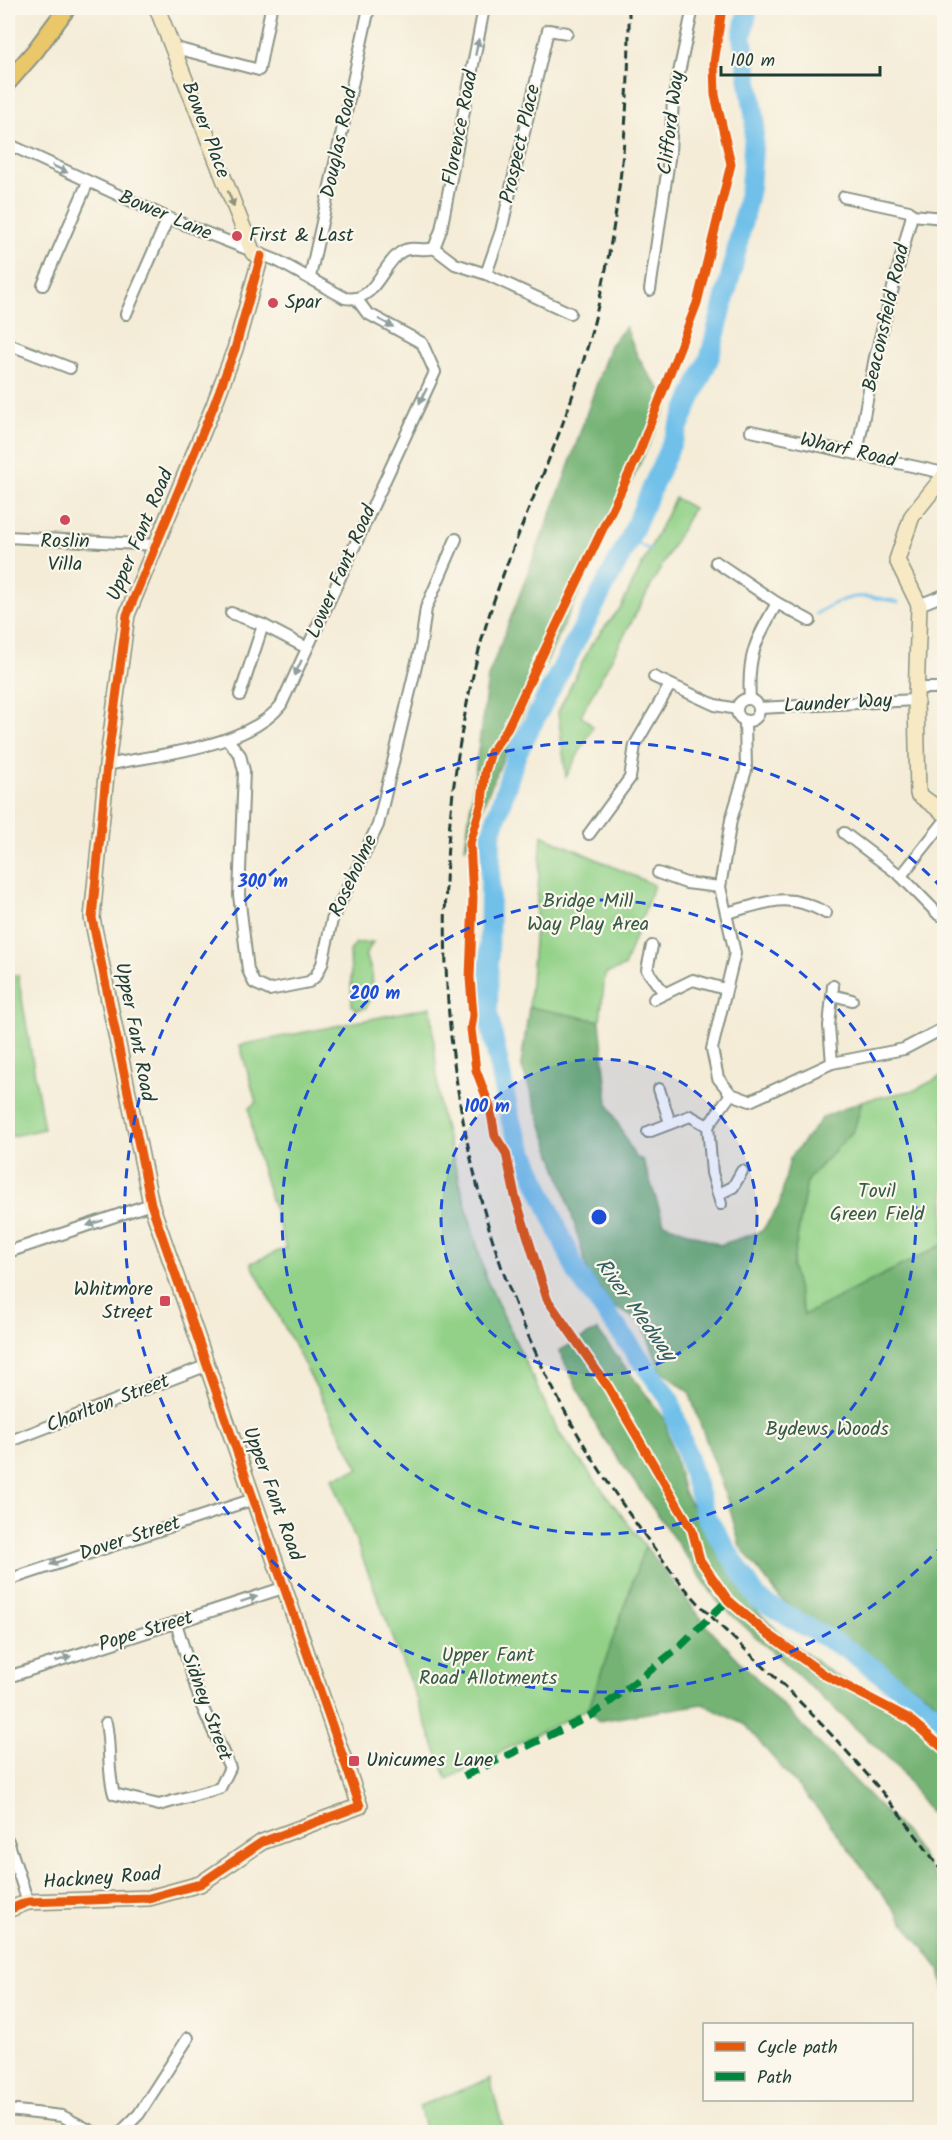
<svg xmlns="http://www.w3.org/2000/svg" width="952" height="2140" viewBox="0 0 952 2140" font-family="Kalam,sans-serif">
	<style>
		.green { fill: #92d187; stroke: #58875e; stroke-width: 1.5 }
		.forest { fill: #75b374; stroke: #4a7854; stroke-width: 1.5 }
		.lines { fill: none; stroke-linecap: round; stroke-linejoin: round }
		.stream { stroke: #6fc0ea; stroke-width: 3 }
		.river { stroke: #6fc0ea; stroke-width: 20 }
		.street-casing { stroke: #8a9486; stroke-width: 14 }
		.secondary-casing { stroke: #8a9486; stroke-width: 18 }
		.primary-casing { stroke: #8a9486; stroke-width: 20 }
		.street { stroke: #fff; stroke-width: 10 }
		.secondary { stroke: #f7e9c3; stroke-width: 15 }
		.primary { stroke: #eac769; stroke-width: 16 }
		.rail { stroke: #1f3d34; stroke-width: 3; stroke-dasharray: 9 4.5; stroke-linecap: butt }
		.quiet { stroke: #00873e; stroke-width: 8; stroke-dasharray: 15 8; stroke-linecap: butt }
		.cycleway-casing { stroke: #fbf7ec; stroke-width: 13 }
		.cycleway { stroke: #e8590c; stroke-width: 9 }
		.oneway { fill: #8f9e9a }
		.oneway2 { fill: #8b937c }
		.ring { fill: none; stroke: #1d4ed8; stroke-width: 3; stroke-dasharray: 10 8 }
		.poi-dot { fill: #d1495b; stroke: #fbf7ec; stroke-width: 2 }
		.labels { text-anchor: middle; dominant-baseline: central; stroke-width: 4.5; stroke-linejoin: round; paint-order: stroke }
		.street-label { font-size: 20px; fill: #1f3d34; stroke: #fbf7ec }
		.poi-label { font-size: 20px; fill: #1f3d34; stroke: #fbf7ec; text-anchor: start }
		.park-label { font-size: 20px; fill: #365b45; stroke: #fbf7ec }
		.water-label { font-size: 21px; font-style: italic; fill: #335e62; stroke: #fbf7ec }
		.centre { fill: #1d4ed8; stroke: #fbf7ec; stroke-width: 3 }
		.ring-label { font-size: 18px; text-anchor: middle; font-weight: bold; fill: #1d4ed8; stroke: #fbf7ec; stroke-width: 4.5; stroke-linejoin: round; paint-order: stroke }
	</style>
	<rect width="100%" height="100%" fill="#fbf7ec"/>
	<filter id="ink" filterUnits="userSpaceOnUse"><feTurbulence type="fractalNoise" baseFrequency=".0167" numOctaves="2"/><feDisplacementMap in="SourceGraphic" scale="12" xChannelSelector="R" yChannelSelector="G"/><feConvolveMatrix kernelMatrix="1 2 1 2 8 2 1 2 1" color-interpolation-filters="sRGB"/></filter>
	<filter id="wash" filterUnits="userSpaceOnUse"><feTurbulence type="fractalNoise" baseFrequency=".008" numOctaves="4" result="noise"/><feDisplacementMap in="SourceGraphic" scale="24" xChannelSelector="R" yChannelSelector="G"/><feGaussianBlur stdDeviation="1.35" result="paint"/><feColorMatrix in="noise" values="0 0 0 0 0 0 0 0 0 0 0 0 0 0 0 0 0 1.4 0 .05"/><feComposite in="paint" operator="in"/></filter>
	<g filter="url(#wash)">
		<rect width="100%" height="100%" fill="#f4ecd7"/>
		<g class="green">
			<polygon points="675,498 693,508 581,715 593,727 566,777 558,712 591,645 621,607"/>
			<polygon points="542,835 654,885 624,967 605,974 600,1021 529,1007"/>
			<path d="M373,942l-8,14c11,19 9,32 1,52l-9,2 -5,-4 -2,-55 6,-8z"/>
			<polygon points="18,975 44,1129 8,1137 8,976"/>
			<polygon points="431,1007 440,1111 486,1279 559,1433 645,1546 589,1708 447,1779 332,1478 359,1469 251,1263 286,1248 255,1147 249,1108 256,1102 240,1045"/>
			<polygon points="944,1075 944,1244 804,1315 792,1268 807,1180 854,1130 862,1101 915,1090"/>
			<polygon points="490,2079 504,2132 426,2132 419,2106"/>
		</g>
		<g class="forest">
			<path d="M626,327c10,30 21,50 44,72l-149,317 -56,132 23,-171 78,-203 44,-129z"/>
			<polygon points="529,1007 600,1021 608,1104 635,1157 643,1160 664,1223 720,1245 762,1231 779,1206 790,1158 823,1117 862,1101 854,1130 807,1180 792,1268 804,1315 944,1244 944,1707 853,1645 809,1620 781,1599 740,1546 728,1502 689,1392 660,1369 642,1322 614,1307 588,1273 565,1191 521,1065"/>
			<polygon points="597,1330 664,1418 684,1493 755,1609 783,1636 833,1674 912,1717 944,1741 942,1829 898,1767 719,1603 599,1431 559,1351"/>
			<polygon points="645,1546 711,1631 907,1835 944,1890 944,1990 940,1970 827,1820 745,1725 703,1704 598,1721 589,1708"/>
		</g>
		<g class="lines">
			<g class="stream">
				<polyline points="629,540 651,550"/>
				<path d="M816,614c32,-21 45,-20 82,-12"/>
			</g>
			<polyline class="river" points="748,8 742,37 755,120 750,188 733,266 710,356 629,540 517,753 491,835 488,1012 511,1122 578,1275 669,1398 706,1517 758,1599 851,1652 944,1721"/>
		</g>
	</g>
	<g filter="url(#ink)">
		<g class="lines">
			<g class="street-casing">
				<g id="street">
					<polyline points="172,47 259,70 271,8"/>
					<path d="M8,144l160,74 110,43 67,37c30,6 36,-33 56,-46 10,-7 22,0 33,-4"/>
					<polyline points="844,197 909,211 912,215"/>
					<polyline points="434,248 441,230 484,8"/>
					<polyline points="434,248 455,264 486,274 570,313"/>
					<polyline points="486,274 501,231 548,30 567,33"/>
					<polyline points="310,277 369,8"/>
					<polyline points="43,285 88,182"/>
					<polyline points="650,290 670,152 673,100 693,8"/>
					<polyline points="126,314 168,218"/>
					<polyline points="8,344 70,368"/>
					<polyline points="751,431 944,473"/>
					<polyline points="857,454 875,357 912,215 944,218"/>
					<polyline points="8,537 157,545"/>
					<polyline points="716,562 777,603 810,621"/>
					<polyline points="919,605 944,595"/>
					<polyline points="231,613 263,625 307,648"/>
					<polyline points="654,677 715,705 737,709"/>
					<polyline points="918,688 944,688"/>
					<polyline points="240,695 263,625"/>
					<circle cx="748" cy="710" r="11"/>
					<path d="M750,699c-3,-44 6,-59 27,-96"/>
					<polyline points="759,708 916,700"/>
					<polyline points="745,721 746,770 731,820 720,887 735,953 712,1049 718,1078 731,1094 750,1101 832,1063 904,1049 944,1028"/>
					<polyline points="227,739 240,755 244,771 239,895 248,970 254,983 269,990 309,982 316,976 322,964 332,920 378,825 421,645 426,608 456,539"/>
					<path d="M107,765c52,-11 141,-18 174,-60l154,-333 -13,-29 -55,-30 -11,-15"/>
					<polyline points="844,833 901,876 939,915"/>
					<polyline points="589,834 630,778 635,745 670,685"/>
					<polyline points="658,873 686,883 720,887"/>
					<polyline points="901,876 944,822"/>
					<path d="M727,913c42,-11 59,-22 99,0"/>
					<polyline points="652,946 647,970 664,993"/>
					<polyline points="832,995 852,1000"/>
					<polyline points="654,999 693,980 725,989"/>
					<polyline points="832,1063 829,1026 833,986"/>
					<polyline points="659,1089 670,1123"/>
					<polyline points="648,1132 690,1116 708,1126"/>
					<polyline points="719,1194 733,1187 742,1171"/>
					<polyline points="721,1204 712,1173 708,1126 731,1094"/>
					<polyline points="8,1252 151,1204"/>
					<polyline points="8,1442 208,1365"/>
					<polyline points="8,1580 254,1499"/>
					<polyline points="8,1677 286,1587"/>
					<path d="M106,1723c5,25 1,47 8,71l45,11 61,-17 10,-20 -29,-64 -25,-81"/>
					<polyline points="8,1841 28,1902"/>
					<polyline points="8,2110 62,2116 93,2132"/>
					<polyline points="121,2132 139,2114 188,2038"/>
				</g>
			</g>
			<g class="secondary-casing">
				<g id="secondary">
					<polyline points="157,8 253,253"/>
					<polyline points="944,476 912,516 897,560 919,605 916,700 918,794 944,813"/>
					<polyline points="8,1910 28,1902 149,1898 200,1884 262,1842 360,1806 151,1204 92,918 107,765 127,615 214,405 235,349 261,256"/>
				</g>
			</g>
			<g class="primary-casing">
				<polyline id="primary" points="8,82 35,51 67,8"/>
			</g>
			<use href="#street" class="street"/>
			<use href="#secondary" class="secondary"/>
			<use href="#primary" class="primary"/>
			<path class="rail" d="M629,8c1,134 -15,267 -59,395 -29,84 -70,164 -92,251 -63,257 -37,537 94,770 30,53 66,104 104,153 34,43 77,78 116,117 56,56 108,115 152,181"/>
			<polyline class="quiet" points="464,1776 594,1714 675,1651 728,1600"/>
			<g class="cycleway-casing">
				<g id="cycleway">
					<polyline points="722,8 714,63 715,95 731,164 697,303 639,453 506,731 491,752 485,772 482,802 470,843 473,897 470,978 473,1015 471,1029 476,1070 490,1107 495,1136 506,1153 515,1196 547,1299 608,1387 692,1530 700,1560 728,1600 764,1631 825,1675 908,1718 944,1749"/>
					<polyline points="8,1910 28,1902 149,1898 200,1884 262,1842 360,1806 151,1204 92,918 107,765 127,615 214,405 235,349 261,256"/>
				</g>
			</g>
			<use href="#cycleway" class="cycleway"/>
		</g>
		<defs><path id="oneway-solid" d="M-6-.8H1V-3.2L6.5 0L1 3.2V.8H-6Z" transform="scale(1.5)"/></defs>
		<g class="oneway">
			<use href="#oneway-solid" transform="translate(477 47) rotate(-79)"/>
			<use href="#oneway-solid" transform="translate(60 169) rotate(26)"/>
			<use href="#oneway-solid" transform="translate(386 323) rotate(28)"/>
			<use href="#oneway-solid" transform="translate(423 396) rotate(116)"/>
			<use href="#oneway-solid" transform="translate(298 668) rotate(115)"/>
			<use href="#oneway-solid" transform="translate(95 1223) rotate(162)"/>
			<use href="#oneway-solid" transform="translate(58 1562) rotate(161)"/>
			<use href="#oneway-solid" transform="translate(249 1599) rotate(-18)"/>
			<use href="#oneway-solid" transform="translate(63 1659) rotate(-19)"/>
		</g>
		<use class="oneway2" href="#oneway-solid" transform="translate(231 199) rotate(69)"/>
	</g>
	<circle cx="599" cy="1217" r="158" fill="#1d4ed8" fill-opacity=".12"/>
	<g class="ring">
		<circle cx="599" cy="1217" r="158"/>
		<circle cx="599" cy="1217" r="317"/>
		<path d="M944 1544A475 475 0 1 1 944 890"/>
	</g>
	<g class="poi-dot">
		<circle cx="237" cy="236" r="6"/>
		<circle cx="273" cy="303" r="6"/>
		<circle cx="65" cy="520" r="6"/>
		<rect x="159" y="1295" width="12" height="12" rx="3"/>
		<rect x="348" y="1755" width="12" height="12" rx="3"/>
	</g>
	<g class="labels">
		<g class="street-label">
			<text transform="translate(672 123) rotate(-83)">Clifford Way</text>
			<text transform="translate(461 128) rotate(-79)">Florence Road</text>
			<text transform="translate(205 130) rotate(69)">Bower Place</text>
			<text transform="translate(340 143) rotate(-78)">Douglas Road</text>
			<text transform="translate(521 144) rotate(-77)">Prospect Place</text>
			<text transform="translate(165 216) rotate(23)">Bower Lane</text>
			<text transform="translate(887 318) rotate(-77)">Beaconsfield Road</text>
			<text transform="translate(848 451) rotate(13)">Wharf Road</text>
			<text transform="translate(141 535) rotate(-67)">Upper Fant Road</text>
			<text transform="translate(342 572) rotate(-66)">Lower Fant Road</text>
			<text transform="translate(838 704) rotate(-3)">Launder Way</text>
			<text transform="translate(354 876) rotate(-65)">Roseholme</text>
			<text transform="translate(134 1032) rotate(79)">Upper Fant Road</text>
			<text transform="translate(108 1404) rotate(-21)">Charlton Street</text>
			<text transform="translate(272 1494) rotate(70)">Upper Fant Road</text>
			<text transform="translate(130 1539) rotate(-18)">Dover Street</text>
			<text transform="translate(146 1632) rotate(-17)">Pope Street</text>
			<text transform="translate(206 1707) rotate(70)">Sidney Street</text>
			<text transform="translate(102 1879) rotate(-4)">Hackney Road</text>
		</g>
		<g class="poi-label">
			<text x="249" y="236">First &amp; Last</text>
			<text x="285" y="303">Spar</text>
			<text x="65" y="542" text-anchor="middle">Roslin<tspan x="65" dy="23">Villa</tspan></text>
			<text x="153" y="1290" text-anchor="end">Whitmore<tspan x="153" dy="23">Street</tspan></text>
			<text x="366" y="1761">Unicumes Lane</text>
		</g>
		<g class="park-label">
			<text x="588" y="902">Bridge Mill<tspan x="588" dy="23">Way Play Area</tspan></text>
			<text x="877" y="1192">Tovil<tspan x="877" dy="23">Green Field</tspan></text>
			<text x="827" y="1430">Bydews Woods</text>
			<text x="488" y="1656">Upper Fant<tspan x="488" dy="23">Road Allotments</tspan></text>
		</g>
		<g class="water-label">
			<text transform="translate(635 1310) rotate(54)">River Medway</text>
		</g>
	</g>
	<circle cx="599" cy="1217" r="9" class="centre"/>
	<g class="ring-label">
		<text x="263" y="887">300 m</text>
		<text x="375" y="999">200 m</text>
		<text x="487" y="1112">100 m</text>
	</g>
	<rect width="952" height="2140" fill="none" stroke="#fbf7ec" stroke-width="30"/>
	<rect x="703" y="2023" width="210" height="78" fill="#fbf7ec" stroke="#a3ada2" stroke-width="1.5"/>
	<rect x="715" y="2042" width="30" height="9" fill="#e8590c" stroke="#a3ada2" stroke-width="1.5"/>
	<text x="757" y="2053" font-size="18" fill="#1f3d34">Cycle path</text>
	<rect x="715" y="2072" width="30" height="9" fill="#00873e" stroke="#a3ada2" stroke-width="1.5"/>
	<text x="757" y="2083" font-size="18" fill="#1f3d34">Path</text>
	<path d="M721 66v9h159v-9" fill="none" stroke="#1f3d34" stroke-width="3"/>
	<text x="730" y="66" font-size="18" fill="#1f3d34" stroke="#fbf7ec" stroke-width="4.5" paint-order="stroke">100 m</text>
</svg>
